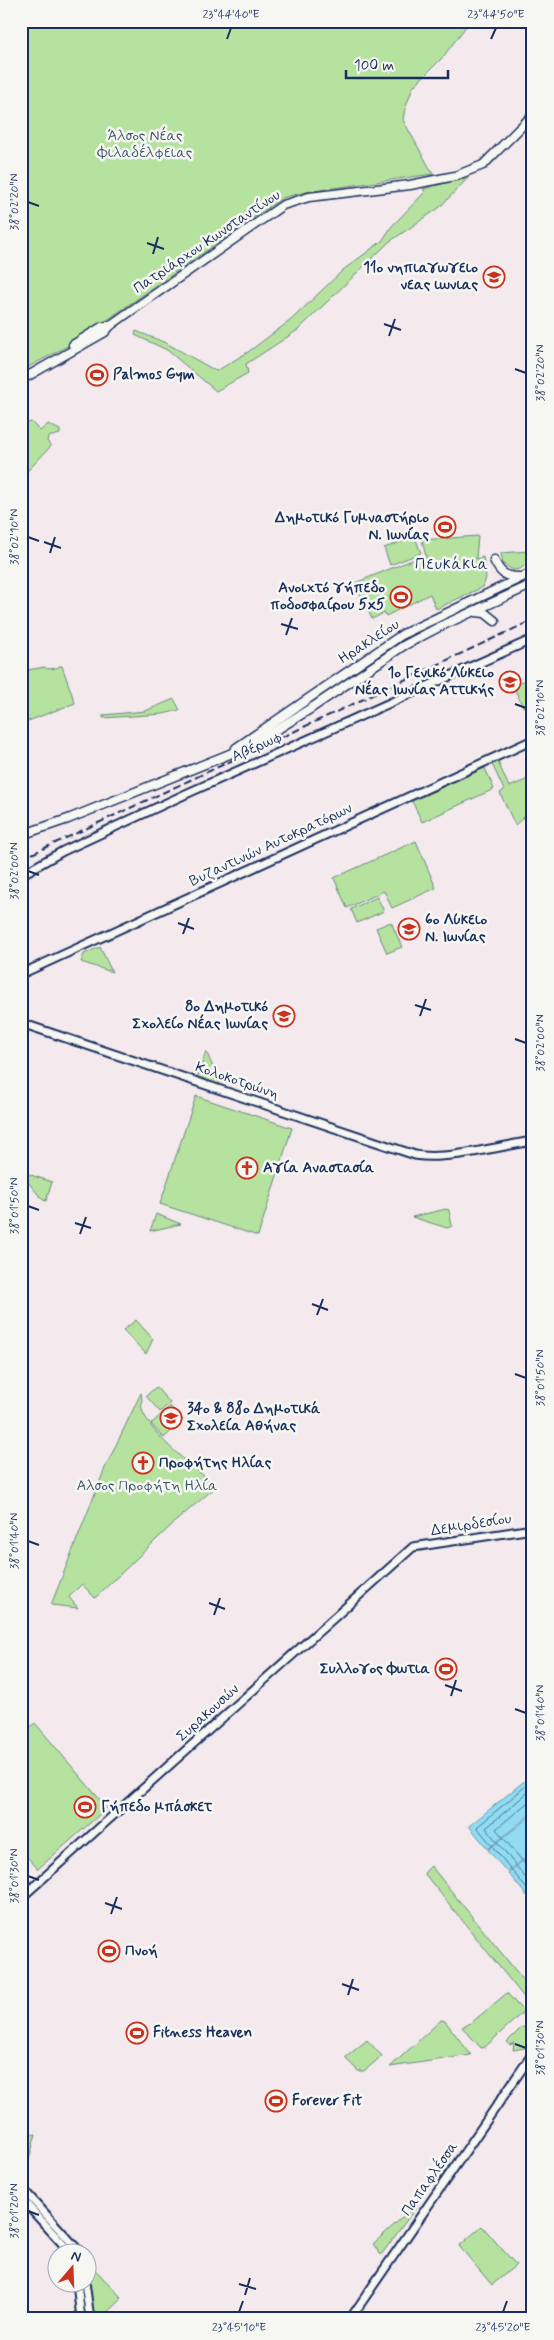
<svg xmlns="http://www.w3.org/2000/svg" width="554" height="2340" viewBox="0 0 554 2340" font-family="Mynerve,sans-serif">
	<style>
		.green { fill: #b6e29f; stroke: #68887e }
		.water { fill: #91dcf1; stroke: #6297b6 }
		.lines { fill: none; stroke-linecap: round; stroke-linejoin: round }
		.shore { stroke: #4a7499; stroke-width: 1 }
		.tertiary-casing { stroke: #1b2f5e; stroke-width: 11 }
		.secondary-casing { stroke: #1b2f5e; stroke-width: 11 }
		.tertiary { stroke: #f6f6f2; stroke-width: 7 }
		.secondary { stroke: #f6f6f2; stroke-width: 8 }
		.rail { stroke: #1b2f5e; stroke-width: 2; stroke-dasharray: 8 4; stroke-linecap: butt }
		.ticks { fill: none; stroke: #1b2f5e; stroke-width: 2 }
		.labels { text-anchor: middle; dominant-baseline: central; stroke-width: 5; stroke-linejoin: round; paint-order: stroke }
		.park-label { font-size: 15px; fill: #3a536b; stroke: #f6f6f2 }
		.street-label { font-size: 15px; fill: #1b2f5e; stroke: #f6f6f2 }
		.poi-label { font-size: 15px; font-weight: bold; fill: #1b2f5e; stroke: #f6f6f2; text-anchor: start }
		.neighbourhood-label { font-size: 16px; letter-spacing: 1px; fill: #1b2f5e; stroke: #f6f6f2 }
		.neatline { fill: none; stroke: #1b2f5e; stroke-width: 2 }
		.ticks-label { font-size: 12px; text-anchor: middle; fill: #1b2f5e }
	</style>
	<rect width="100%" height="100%" fill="#f4eaee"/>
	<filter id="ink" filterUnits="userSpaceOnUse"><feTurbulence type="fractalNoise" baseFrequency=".02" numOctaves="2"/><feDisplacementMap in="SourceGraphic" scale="10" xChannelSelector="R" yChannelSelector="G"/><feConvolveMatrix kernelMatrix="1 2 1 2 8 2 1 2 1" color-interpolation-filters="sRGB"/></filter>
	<g filter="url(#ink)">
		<g class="green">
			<polygon points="21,21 470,21 443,57 413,87 405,109 403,120 433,174 305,192 282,198 77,341 21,371"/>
			<polygon points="469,177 439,208 389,242 298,330 246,364 248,373 216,391 167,350 135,335 136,331 166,343 216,371 220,369 248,352 291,320 343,270 382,241 392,226 425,192 423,189"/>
			<polygon points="31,422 40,431 48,424 60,430 60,434 48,437 47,441 51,446 21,478 21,425"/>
			<polygon points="478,536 476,559 483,557 486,578 483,587 436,609 430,594 386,616 384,613 372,619 355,583 422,556 423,558 426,557 422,540"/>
			<polygon points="415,537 421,553 390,565 384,548"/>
			<polygon points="529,551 528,563 520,569 513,570 503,564 501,553"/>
			<polygon points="59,666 62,666 75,703 23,723 21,718 21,671 45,667 47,669 57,668"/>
			<polygon points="525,680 533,703 523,707 513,686"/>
			<polygon points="174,699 180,710 163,714 103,718 103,715 145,711"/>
			<polygon points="498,762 509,787 533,777 533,809 515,825 500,793 504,790 492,764"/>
			<polygon points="485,768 494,789 422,822 412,801"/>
			<polygon points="416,841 436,888 392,908 384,891 347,908 334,878"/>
			<polygon points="377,897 384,911 357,923 351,909"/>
			<polygon points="391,922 402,947 387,953 376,928"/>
			<polygon points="100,947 112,972 81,962 84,954"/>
			<polygon points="206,1051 221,1086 197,1078"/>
			<polygon points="196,1096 292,1128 258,1236 160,1204"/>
			<polygon points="22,1172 52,1182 46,1201 43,1200 21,1174"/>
			<polygon points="446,1209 449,1210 452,1226 447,1228 412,1217"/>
			<polygon points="156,1214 181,1224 150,1231"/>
			<polygon points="136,1320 153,1339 146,1354 123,1330"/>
			<polygon points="156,1387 170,1403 160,1412 146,1396"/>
			<path d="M141,1393c2,6 -1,12 2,19 11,26 51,56 74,74l-40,34 -82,78 -13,-14 -13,13 9,11 -27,-3 54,-137z"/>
			<polygon points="170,1406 183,1420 164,1438 151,1424"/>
			<polygon points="35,1723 107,1808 38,1869 21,1850 21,1735"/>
			<polygon points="431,1866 533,1992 533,2004 531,2006 424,1873"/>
			<polygon points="507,1993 523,2011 522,2013 485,2047 481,2048 462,2027 471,2023"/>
			<polygon points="441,2020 445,2021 471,2055 390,2067"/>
			<polygon points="533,2026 533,2038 525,2048 513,2050 514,2043 510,2045 507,2042 522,2027 528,2028"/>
			<polygon points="367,2040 382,2056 364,2071 358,2071 345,2058"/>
			<polygon points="36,2134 22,2185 21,2136"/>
			<polygon points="417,2204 418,2205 381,2255 373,2244"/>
			<polygon points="482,2226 516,2265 492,2285 459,2246"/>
			<polygon points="88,2262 122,2298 100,2319 94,2319 88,2279"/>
		</g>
		<g class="water">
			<polygon points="533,1774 533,1812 488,1849 469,1826"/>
			<polygon points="533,1814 533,1852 507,1872 488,1850"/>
			<polygon points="533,1853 533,1891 527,1896 508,1873"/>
		</g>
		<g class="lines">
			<g class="shore">
				<polyline points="533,1780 477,1827 526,1888 533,1888"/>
				<polyline points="533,1788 486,1828 528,1881 533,1882"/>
				<polyline points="533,1798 496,1829 533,1874"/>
			</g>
			<g class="tertiary-casing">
				<g id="tertiary">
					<polyline points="21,875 63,851 188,793 533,639"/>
					<polyline points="21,974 533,740"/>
					<path d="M21,1023l394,132c31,6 85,-9 118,-14"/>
					<polyline points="21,1898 413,1547 533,1529"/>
					<polyline points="21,2187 80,2252"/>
					<polyline points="21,2198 70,2252"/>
					<polyline points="77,2282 81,2319"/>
					<polyline points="85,2282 90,2319"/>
					<polyline points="350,2319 533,2053"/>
				</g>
			</g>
			<g class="secondary-casing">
				<g id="secondary">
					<polyline points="73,345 102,327 111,325"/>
					<polyline points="21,380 105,332 111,325 125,315 283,205 309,197 410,185 455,176 483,165 533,115"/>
					<path d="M494,560c6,13 11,17 25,17"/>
					<polyline points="476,612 485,613 495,621"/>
					<polyline points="236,748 403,634 533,572"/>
					<polyline points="21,835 68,819 252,745 313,707 403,646 439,627 533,584"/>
				</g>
			</g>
			<use href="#tertiary" class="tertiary"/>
			<use href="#secondary" class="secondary"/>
			<polyline class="rail" points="21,859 533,620"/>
		</g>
	</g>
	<path class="ticks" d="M227,39l4,-11M491,39l5,-11M28,202l11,4M147,243l17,6M153,254l5,-17M384,324l17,6M389,336l6,-17M515,369l11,4M28,537l11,4M44,542l17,6M50,553l5,-16M281,624l17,5M286,635l6,-17M515,704l11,4M28,871l11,4M178,923l16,6M183,934l6,-16M415,1005l16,5M420,1016l6,-17M515,1039l11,4M28,1206l11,4M75,1223l16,5M80,1234l6,-17M312,1304l16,6M317,1315l6,-16M515,1374l11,4M28,1541l11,4M209,1603l16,6M214,1615l6,-17M445,1685l17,6M451,1696l5,-16M515,1709l11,4M28,1876l11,4M105,1903l17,6M111,1914l6,-17M342,1984l17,6M348,1995l5,-16M515,2044l11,4M28,2211l11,4M239,2284l17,5M245,2295l5,-17M239,2312l4,-11M503,2312l4,-11"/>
	<defs>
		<g id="school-ring" transform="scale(1.125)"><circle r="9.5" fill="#f6f6f2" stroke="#c8321e" stroke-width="1.5"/><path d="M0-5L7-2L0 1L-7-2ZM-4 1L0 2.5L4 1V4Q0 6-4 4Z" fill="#c8321e"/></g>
		<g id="stadium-ring" transform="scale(1.125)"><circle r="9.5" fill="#f6f6f2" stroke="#c8321e" stroke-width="1.5"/><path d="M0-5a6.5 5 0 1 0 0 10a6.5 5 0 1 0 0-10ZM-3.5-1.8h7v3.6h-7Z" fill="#c8321e"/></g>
		<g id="church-ring" transform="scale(1.125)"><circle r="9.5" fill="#f6f6f2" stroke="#c8321e" stroke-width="1.5"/><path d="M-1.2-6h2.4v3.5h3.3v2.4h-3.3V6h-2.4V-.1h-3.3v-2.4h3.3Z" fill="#c8321e"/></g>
	</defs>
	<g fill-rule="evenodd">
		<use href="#school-ring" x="494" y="277"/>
		<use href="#stadium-ring" x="97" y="375"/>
		<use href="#stadium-ring" x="445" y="527"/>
		<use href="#stadium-ring" x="401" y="597"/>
		<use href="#school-ring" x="510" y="682"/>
		<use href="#school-ring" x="409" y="929"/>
		<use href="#school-ring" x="284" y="1016"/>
		<use href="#church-ring" x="247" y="1168"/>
		<use href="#school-ring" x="171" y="1418"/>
		<use href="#church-ring" x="143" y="1463"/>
		<use href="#stadium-ring" x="446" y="1669"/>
		<use href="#stadium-ring" x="85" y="1807"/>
		<use href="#stadium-ring" x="109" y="1951"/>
		<use href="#stadium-ring" x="137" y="2033"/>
		<use href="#stadium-ring" x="276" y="2101"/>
	</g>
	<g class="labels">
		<g class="park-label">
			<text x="145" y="136">Άλσος Νέας<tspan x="145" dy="17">Φιλαδέλφειας</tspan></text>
			<text x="147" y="1486">Αλσος Προφήτη Ηλία</text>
		</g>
		<g class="street-label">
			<text transform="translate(207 242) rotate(-34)">Πατριάρχου Κωνσταντίνου</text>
			<text transform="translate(369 642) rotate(-33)">Ηρακλείου</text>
			<text transform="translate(257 747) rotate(-24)">Αβέρωφ</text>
			<text transform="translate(271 845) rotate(-25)">Βυζαντινών Αυτοκρατόρων</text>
			<text transform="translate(237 1081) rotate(19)">Κολοκοτρώνη</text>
			<text transform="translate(471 1525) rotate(-9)">Δεμιρδεσίου</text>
			<text transform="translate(208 1713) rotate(-42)">Συρακουσών</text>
			<text transform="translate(430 2179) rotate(-55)">Παπαφλέσσα</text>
		</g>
		<g class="poi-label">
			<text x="478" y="268" text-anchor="end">11ο νηπιαγωγειο<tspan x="478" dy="17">νεας ιωνιας</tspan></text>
			<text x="113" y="375">Palmos Gym</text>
			<text x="429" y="518" text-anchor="end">Δημοτικό Γυμναστήριο<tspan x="429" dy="17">Ν. Ιωνίας</tspan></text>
			<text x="385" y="588" text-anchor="end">Ανοιχτό γήπεδο<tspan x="385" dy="17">ποδοσφαίρου 5x5</tspan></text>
			<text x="494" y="673" text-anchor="end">1ο Γενικό Λύκειο<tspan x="494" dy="17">Νέας Ιωνίας Αττικής</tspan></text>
			<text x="425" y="920">6ο Λύκειο<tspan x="425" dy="17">Ν. Ιωνίας</tspan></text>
			<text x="268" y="1007" text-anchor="end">8ο Δημοτικό<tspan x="268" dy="17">Σχολείο Νέας Ιωνίας</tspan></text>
			<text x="263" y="1168">Αγία Αναστασία</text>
			<text x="187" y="1409">34ο &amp; 88ο Δημοτικά<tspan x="187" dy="17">Σχολεία Αθήνας</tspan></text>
			<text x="159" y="1463">Προφήτης Ηλίας</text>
			<text x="430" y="1669" text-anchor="end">Συλλογος Φωτια</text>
			<text x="101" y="1807">Γήπεδο μπάσκετ</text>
			<text x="125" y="1951">Πνοή</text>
			<text x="153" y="2033">Fitness Heaven</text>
			<text x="292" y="2101">Forever Fit</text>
		</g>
		<g class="neighbourhood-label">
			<text x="452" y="564">Πευκάκια</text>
		</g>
	</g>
	<rect width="554" height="2340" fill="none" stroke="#f6f6f2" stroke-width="55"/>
	<g transform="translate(72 2268) rotate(19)"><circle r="24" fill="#f6f6f2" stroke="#9ea6b7"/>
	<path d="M0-4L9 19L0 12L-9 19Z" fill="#c8321e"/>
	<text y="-8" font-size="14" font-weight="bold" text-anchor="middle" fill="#1b2f5e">N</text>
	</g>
	<path d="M346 70v8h102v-8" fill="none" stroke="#1b2f5e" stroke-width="2.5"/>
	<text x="354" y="70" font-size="15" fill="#1b2f5e" stroke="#f6f6f2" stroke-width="4" paint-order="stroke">100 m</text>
	<rect x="28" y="28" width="498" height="2284" class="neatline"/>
	<g class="ticks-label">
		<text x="231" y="18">23°44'40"E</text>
		<text x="496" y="18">23°44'50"E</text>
		<text transform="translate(14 202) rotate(-90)" y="4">38°02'20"N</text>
		<text transform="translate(540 373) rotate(-90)" y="4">38°02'20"N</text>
		<text transform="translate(14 537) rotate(-90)" y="4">38°02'10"N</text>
		<text transform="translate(540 708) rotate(-90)" y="4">38°02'10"N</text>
		<text transform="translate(14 871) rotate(-90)" y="4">38°02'00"N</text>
		<text transform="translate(540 1043) rotate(-90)" y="4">38°02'00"N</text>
		<text transform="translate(14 1206) rotate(-90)" y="4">38°01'50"N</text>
		<text transform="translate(540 1378) rotate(-90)" y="4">38°01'50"N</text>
		<text transform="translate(14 1541) rotate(-90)" y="4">38°01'40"N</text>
		<text transform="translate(540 1713) rotate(-90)" y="4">38°01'40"N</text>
		<text transform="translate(14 1876) rotate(-90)" y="4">38°01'30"N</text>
		<text transform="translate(540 2048) rotate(-90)" y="4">38°01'30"N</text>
		<text transform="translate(14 2211) rotate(-90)" y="4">38°01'20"N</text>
		<text x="239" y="2331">23°45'10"E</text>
		<text x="503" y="2331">23°45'20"E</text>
	</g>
</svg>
